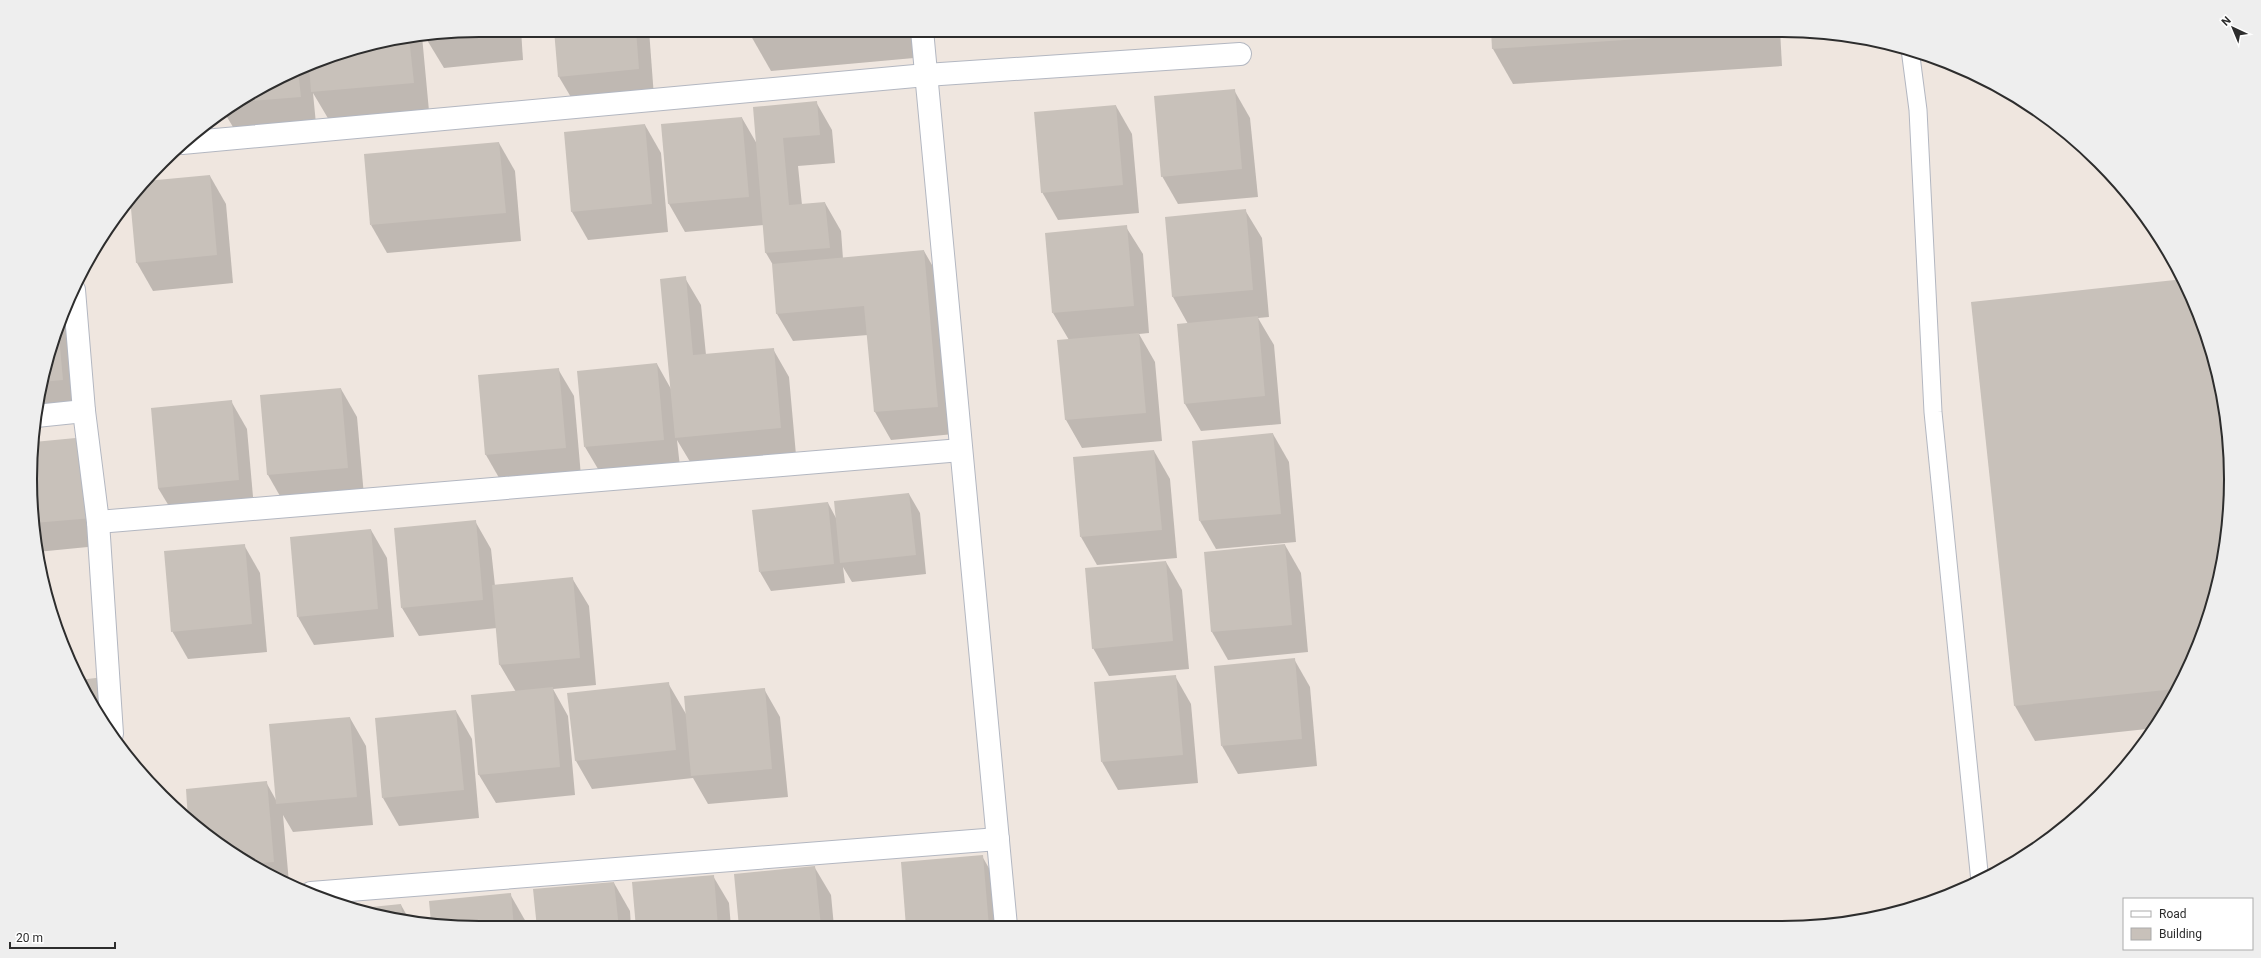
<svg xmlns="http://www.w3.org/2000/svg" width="2261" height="958" viewBox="0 0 2261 958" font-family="Roboto,sans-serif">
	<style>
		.shadow { fill: #0003 }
		.building { fill: #c8c1ba }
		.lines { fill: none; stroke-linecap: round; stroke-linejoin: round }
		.service-casing { stroke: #b3b7c1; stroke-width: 19 }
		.minor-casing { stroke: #b3b7c1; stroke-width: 24 }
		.service { stroke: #fff; stroke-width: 17 }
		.minor { stroke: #fff; stroke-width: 22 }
		.rim { fill: none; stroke: #2d2d2d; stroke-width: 2 }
	</style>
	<rect width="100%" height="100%" fill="#efe6df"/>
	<g class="shadow">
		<polygon points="479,30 521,30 523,60 444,68 427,40 427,35"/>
		<polygon points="555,30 649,30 654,97 575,104 559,77"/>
		<polygon points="750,30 923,30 925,57 771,71 751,36"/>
		<polygon points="1492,30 1780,30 1782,66 1513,84 1493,49"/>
		<polygon points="422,36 429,111 329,120 313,93 316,124 236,132 224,112 255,90 334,54 392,39"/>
		<polygon points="1234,90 1250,118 1258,197 1178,204 1162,176"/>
		<polygon points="816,102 832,130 835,163 798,166 802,205 825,203 841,231 843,259 924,251 940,279 954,434 891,440 875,412 868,335 793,341 777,314 773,265 766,253 764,225 685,232 669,204 662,125 742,118 757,144"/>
		<polygon points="1116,106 1132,134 1139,213 1058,220 1042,192"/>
		<polygon points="211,121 212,137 186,139"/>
		<polygon points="645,125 661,153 668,232 588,240 572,212 565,133"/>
		<polygon points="499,143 515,171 521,241 387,253 371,225"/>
		<polygon points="210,176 226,204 233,283 153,291 137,263 131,197 145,182"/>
		<polygon points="1245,210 1262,238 1269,317 1258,318 1274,345 1281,424 1201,431 1185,404 1188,324 1173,297"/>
		<polygon points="1126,227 1143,254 1149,333 1139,334 1155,362 1162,441 1082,448 1066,420 1069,340 1053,313"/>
		<polygon points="685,278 701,305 706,355 773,349 789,377 796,455 692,465 677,440 680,467 601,474 585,447 657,364 671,389"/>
		<polygon points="2184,280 2216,363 2230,450 2227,538 2207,624 2156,728 2035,741 2015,706"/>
		<polygon points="63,314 72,329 78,408 37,412 39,392 54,334"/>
		<polygon points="558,369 574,396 581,476 502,483 486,455 479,376"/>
		<polygon points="341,389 357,417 364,496 284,503 268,475 261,396"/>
		<polygon points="231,401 247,429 254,508 175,516 158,488"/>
		<polygon points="1273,434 1289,462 1296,542 1216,549 1200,521"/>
		<polygon points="85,438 108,545 37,552 30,479 33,443"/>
		<polygon points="1154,451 1170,479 1177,558 1097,565 1081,537"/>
		<polygon points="909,494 920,513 926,574 852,582 843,567 845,583 771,591 760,572 828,503 836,518"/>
		<polygon points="475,521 491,549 495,586 572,578 589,606 596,685 553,689 568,716 575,795 496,803 479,775 473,696 516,692 500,665 497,628 419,636 402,608"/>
		<polygon points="371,530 387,558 394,637 314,645 298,617"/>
		<polygon points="244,545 260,573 267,652 188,659 172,631"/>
		<polygon points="1285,545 1301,573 1308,652 1228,660 1212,632 1205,553"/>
		<polygon points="1166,562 1182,590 1189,669 1109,676 1093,648"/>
		<polygon points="1294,659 1310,687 1317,766 1238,774 1222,746"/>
		<polygon points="1175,676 1191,704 1198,783 1118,790 1102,762"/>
		<polygon points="668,683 686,714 764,689 780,717 788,797 708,804 693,778 592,789 576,761 568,694"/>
		<polygon points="90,704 119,706 123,750"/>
		<polygon points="456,711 472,739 479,818 399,826 383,798"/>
		<polygon points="350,718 366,746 373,825 293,832 283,815 289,883 255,868 189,821 187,790 266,782 276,800"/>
		<polygon points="982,856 998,884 1002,927 907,927"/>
		<polygon points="815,868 831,895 834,927 740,927 735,875"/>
		<polygon points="713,876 729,903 731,927 637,928"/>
		<polygon points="614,883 630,911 631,928 538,928"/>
		<polygon points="510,894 526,922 527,928 479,928 432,923 430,902"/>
		<polygon points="401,905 410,921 392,919 355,909"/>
	</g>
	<g class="building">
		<polygon points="479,30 508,30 508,33 426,40 426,35"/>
		<polygon points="554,30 636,30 639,69 558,77"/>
		<polygon points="749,30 809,30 809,31 750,37"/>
		<polygon points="1491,30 1759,30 1759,31 1492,49"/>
		<polygon points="409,37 414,83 311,92 309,65 334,54 392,39"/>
		<polygon points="298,70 301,97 237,102 255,90"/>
		<polygon points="1235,89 1242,169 1161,177 1154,96"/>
		<polygon points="817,101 820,135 783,138 789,205 825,202 830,248 765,253 753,107"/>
		<polygon points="1116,105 1123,185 1041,193 1034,112"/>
		<polygon points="742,117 749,197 668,204 661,124"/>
		<polygon points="645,124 652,204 571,212 564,132"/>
		<polygon points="499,142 506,213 370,225 364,154"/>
		<polygon points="210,175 217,255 136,263 130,198 146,181"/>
		<polygon points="1246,209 1253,290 1172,297 1165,217"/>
		<polygon points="1127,225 1134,306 1052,313 1045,233"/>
		<polygon points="924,250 938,407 874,412 864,306 776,314 772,264"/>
		<polygon points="686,276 693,355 774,348 781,428 675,438 660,279"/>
		<polygon points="2184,279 2216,363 2230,450 2227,538 2207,624 2175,689 2014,706 1971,302"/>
		<polygon points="1258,316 1265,396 1184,404 1177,324"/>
		<polygon points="58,325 63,380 41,382 54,334"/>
		<polygon points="1139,333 1146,413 1065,420 1057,340"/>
		<polygon points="657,363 664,440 584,447 577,371"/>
		<polygon points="559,368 566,448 485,455 478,375"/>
		<polygon points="341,388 348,468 267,475 260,395"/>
		<polygon points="232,400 239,480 158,488 151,408"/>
		<polygon points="1273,433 1281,514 1199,521 1192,441"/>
		<polygon points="86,437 93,518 34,523 30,479 34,442"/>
		<polygon points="1154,450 1162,530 1080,537 1073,457"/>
		<polygon points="909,493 916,555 840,563 834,501"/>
		<polygon points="828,502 834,564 759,572 752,510"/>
		<polygon points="476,520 483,600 401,608 394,528"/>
		<polygon points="371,529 378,609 297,617 290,537"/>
		<polygon points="245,544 252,624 171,632 164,551"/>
		<polygon points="1285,544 1292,625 1211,632 1204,552"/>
		<polygon points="1166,561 1173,641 1092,649 1085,568"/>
		<polygon points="573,577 580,658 499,665 492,585"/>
		<polygon points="1295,658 1302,739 1221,746 1214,666"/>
		<polygon points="1176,675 1183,755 1101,762 1094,682"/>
		<polygon points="104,677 109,729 90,704 79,680"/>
		<polygon points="669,682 676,750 575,761 567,693"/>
		<polygon points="553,687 560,767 478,775 471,695"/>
		<polygon points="765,688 772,769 691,776 684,696"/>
		<polygon points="456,710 464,790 382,798 375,718"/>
		<polygon points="350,717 357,797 276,804 269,724"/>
		<polygon points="267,781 274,862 249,864 188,820 186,789"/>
		<polygon points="983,855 989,927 906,927 901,862"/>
		<polygon points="815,866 821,927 739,927 734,874"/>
		<polygon points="714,875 718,927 636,928 632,882"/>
		<polygon points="614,882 619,928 537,928 533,889"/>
		<polygon points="511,893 514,928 479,928 431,923 429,901"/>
		<polygon points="401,904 403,921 352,909"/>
	</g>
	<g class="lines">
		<g class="service-casing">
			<polyline id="service" points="1910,49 1918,110 1933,412 1980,882"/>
		</g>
		<g class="minor-casing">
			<g id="minor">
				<polyline points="922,30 1006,926"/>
				<polyline points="182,143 926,75 1240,54"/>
				<polyline points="74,290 84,411 98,522 112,734"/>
				<polyline points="36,416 84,411"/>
				<polyline points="98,522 961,450"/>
				<polyline points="311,893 998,839"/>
			</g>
		</g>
		<use href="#service" class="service"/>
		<use href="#minor" class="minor"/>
	</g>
	<path d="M0 0H2261V958H0ZM479 37H1782A442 442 0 0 1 2224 479V479A442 442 0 0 1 1782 921H479A442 442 0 0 1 37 479V479A442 442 0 0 1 479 37Z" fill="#eee" fill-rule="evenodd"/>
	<path class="rim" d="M479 37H1782A442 442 0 0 1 2224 479V479A442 442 0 0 1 1782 921H479A442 442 0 0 1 37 479V479A442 442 0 0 1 479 37Z"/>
	<rect x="2123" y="898" width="130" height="52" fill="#ffffff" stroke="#ababab"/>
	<rect x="2131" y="911" width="20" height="6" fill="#ffffff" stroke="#ababab"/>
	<text x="2159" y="918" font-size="12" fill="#2d2d2d">Road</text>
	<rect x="2131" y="928" width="20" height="12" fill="#c8c1ba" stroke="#ababab"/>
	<text x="2159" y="938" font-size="12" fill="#2d2d2d">Building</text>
	<g transform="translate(2233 28) rotate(316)" stroke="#ffffff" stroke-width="3" paint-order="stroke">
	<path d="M0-3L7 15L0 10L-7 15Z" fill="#2d2d2d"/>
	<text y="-6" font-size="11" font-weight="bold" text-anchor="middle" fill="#2d2d2d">N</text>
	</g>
	<path d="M10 942v6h105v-6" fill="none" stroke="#2d2d2d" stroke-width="2"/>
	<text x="16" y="942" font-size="12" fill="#2d2d2d" stroke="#ffffff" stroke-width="3" paint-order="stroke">20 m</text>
</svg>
